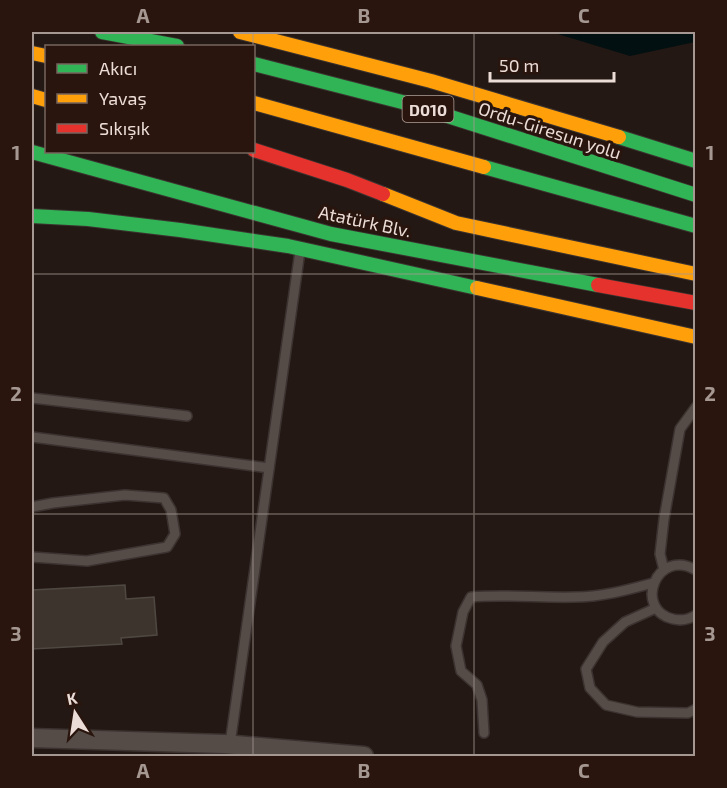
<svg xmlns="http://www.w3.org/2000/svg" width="727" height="788" viewBox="0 0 727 788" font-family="'Exo 2',sans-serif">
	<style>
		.water { fill: #031012 }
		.building { fill: #3d352d; stroke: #4f4842; stroke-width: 1.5 }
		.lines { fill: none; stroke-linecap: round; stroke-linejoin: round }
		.lane-casing { stroke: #3c3330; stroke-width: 12 }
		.street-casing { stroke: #3c3330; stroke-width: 21 }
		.fast-casing { stroke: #3c3330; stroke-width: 16 }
		.slow-casing { stroke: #3c3330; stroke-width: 16 }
		.jam-casing { stroke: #3c3330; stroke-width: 16 }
		.lane { stroke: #554c48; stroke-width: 9 }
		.street { stroke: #554c48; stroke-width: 18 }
		.fast { stroke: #30b455; stroke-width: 14 }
		.slow { stroke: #ff9f0a; stroke-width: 14 }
		.jam { stroke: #e5322d; stroke-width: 14 }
		.grid { fill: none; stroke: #a59792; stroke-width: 1.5; stroke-opacity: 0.55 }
		.labels { text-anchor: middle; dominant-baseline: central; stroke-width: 6; stroke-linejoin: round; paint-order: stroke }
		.shield { fill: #29150d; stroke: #b1a09a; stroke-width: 1.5 }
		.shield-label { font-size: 16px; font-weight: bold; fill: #ebdcd7 }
		.street-label { font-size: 18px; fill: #ebdcd7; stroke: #29150d }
		.neatline { fill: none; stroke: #a59792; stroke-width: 2 }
		.grid-label { font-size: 20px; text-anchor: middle; font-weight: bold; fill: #a59792 }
	</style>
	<rect width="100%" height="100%" fill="#231813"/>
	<polygon class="water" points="551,32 695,32 695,42 630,56"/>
	<polygon class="building" points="125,585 126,599 154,597 157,635 121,638 122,644 32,649 32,590"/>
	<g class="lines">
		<g class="lane-casing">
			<g id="lane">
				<polyline points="32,398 187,416"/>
				<polyline points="32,437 269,468"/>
				<polyline points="32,507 53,503 125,495 164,498 171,510 175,534 167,547 87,561 32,557"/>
				<polyline points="664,570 660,554 664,519 680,429 696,407"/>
				<path d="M696,570c-40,-23 -63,40 -23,49 8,2 15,1 23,-4"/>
				<polyline points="656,608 625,622 603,642 586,669 590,688 606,705 637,712 688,713 696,709"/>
				<path d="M484,733l-2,-33 -5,-15 -16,-14 -5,-25 7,-34 8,-15c35,-3 69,1 104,0 27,0 52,-7 78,-14"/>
				<polyline points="230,744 300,251"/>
			</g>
		</g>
		<g class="street-casing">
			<polyline id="street" points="32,738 224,744 364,756"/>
		</g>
		<g class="fast-casing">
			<g id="fast">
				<polyline points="102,32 177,46"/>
				<polyline points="254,64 410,104 696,195"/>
				<polyline points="619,137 696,161"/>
				<polyline points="32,152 331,234 598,285"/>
				<polyline points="484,167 696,226"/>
				<polyline points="32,216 88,219 180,230 288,246 477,288"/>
			</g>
		</g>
		<g class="slow-casing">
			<g id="slow">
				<polyline points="240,32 431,81 619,137"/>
				<polyline points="32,53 46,56"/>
				<polyline points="32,96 46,100"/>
				<polyline points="254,103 484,167"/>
				<polyline points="383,194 456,223 696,274"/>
				<polyline points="477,288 696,337"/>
			</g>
		</g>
		<g class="jam-casing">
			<g id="jam">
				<polyline points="254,150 347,180 383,194"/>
				<polyline points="598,285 696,303"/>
			</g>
		</g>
		<use href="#lane" class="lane"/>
		<use href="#street" class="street"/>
		<use href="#fast" class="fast"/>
		<use href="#slow" class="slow"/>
		<use href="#jam" class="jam"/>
	</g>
	<path class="grid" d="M253,32v14M474,32v724M253,152v604M32,274h664M32,514h664"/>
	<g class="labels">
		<rect class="shield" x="402.5" y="96" width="51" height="26" rx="4.5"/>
		<g class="shield-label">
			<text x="428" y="109">D010</text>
		</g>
		<g class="street-label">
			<text transform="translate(550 130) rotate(18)">Ordu-Giresun yolu</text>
			<text transform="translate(365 221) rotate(12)">Atatürk Blv.</text>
		</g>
	</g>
	<rect width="727" height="788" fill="none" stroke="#29150d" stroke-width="66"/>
	<rect x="45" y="45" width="210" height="108" fill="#29150d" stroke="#77655e" stroke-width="1.5"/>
	<rect x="57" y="64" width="30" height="9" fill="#30b455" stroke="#77655e" stroke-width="1.5"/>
	<text x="99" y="75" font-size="18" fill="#ebdcd7">Akıcı</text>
	<rect x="57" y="94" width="30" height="9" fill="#ff9f0a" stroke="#77655e" stroke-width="1.5"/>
	<text x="99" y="105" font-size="18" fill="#ebdcd7">Yavaş</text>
	<rect x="57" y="124" width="30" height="9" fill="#e5322d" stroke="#77655e" stroke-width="1.5"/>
	<text x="99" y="135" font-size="18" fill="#ebdcd7">Sıkışık</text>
	<g transform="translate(75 713) rotate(348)" stroke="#29150d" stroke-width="4.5" paint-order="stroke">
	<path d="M0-4.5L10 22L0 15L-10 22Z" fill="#ebdcd7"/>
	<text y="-9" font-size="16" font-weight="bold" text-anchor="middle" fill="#ebdcd7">K</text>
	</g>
	<path d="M490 72v9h124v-9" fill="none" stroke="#ebdcd7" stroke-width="3"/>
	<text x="499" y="72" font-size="18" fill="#ebdcd7" stroke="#29150d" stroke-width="4.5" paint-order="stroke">50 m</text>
	<rect x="33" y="33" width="661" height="722" class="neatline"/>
	<g class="grid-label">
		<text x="143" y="23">A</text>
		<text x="364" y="23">B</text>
		<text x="584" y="23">C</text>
		<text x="16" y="160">1</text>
		<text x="710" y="160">1</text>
		<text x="16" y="401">2</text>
		<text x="710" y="401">2</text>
		<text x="16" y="641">3</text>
		<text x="710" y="641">3</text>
		<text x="143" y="778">A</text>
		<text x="364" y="778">B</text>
		<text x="584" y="778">C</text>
	</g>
</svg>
